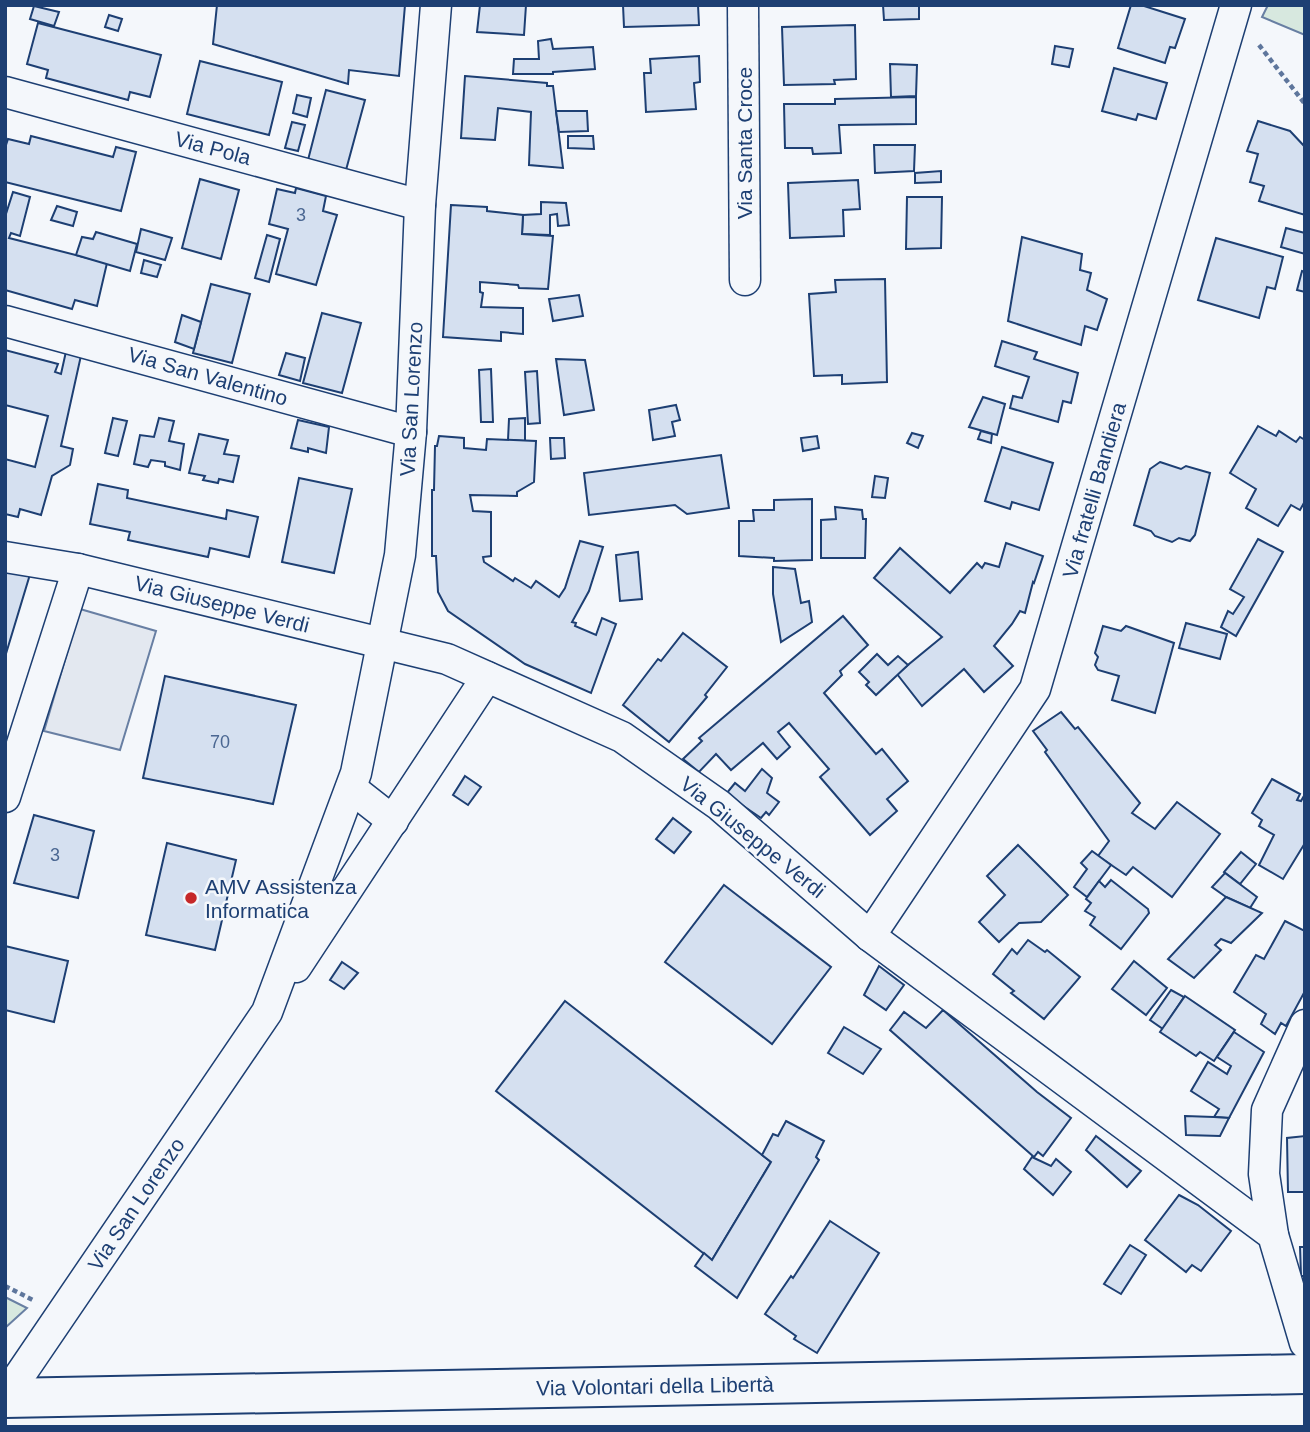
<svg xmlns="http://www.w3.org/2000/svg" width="1310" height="1432" viewBox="0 0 1310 1432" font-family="Helvetica,sans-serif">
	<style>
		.green { fill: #d7e8df; stroke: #687fa3; stroke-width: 2 }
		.parking { fill: #e3e8f0; stroke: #687fa3; stroke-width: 2 }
		.building { fill: #d5e0f0; stroke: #1d3f73; stroke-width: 2 }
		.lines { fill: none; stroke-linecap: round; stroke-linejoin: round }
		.minor-casing { stroke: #1d3f73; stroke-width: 33 }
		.primary-casing { stroke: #1d3f73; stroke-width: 42 }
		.path { stroke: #5e769c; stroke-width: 4.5; stroke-dasharray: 5 3.5; stroke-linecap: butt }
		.minor { stroke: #f4f7fb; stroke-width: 30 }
		.primary { stroke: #f4f7fb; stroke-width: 38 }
		.poi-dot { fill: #c62828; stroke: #f4f7fb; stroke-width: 2.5 }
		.labels { text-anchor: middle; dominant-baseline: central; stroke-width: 5; stroke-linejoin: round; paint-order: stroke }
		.number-label { font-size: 18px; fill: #4b6792 }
		.street-label { font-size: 21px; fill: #1d3f73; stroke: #f4f7fb }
		.poi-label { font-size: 21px; fill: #1d3f73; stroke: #f4f7fb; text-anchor: start }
	</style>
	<rect width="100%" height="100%" fill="#f4f7fb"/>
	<g class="green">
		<polygon points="1268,5 1305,5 1305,35 1262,17"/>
		<polygon points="5,1297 27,1308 5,1328"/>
	</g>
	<polygon class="parking" points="80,609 156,631 120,750 44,731"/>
	<g class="building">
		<polygon points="217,5 405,5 399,76 349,70 348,84 213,44"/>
		<polygon points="480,5 526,5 524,35 477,32"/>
		<polygon points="623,5 698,5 699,25 624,27"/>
		<polygon points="883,5 919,5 919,19 884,20"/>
		<polygon points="1131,5 1141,5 1185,19 1175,48 1170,47 1165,63 1118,48"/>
		<polygon points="34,6 59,12 54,26 30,19"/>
		<polygon points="109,15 122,19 118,31 105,27"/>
		<polygon points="38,23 161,55 150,97 130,92 128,100 46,78 48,70 27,64"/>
		<polygon points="855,25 856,79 834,80 835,84 784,85 782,27"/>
		<polygon points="551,39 553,49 593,47 595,69 553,72 553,74 513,74 514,59 539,59 538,41"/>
		<polygon points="1055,46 1073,49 1069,67 1052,64"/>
		<polygon points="699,56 700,82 694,83 696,109 646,112 644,73 651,73 650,59"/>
		<polygon points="200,61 282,82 269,135 187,114"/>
		<polygon points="890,64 917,65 916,96 891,97"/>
		<polygon points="1114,68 1167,83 1156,119 1138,114 1136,120 1102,111"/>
		<polygon points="465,76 547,83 547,86 553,86 563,168 529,165 531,112 498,108 495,140 461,138"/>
		<polygon points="326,90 365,100 346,170 308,160"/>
		<polygon points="297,95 311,98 307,117 293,113"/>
		<polygon points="916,97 916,124 839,125 841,153 813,154 812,148 785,148 784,104 835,104 835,99"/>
		<polygon points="556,111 587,111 588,131 559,132"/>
		<polygon points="1258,121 1290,131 1305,147 1305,215 1259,201 1264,186 1250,182 1258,154 1247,151"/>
		<polygon points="292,122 305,125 298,151 285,148"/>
		<polygon points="31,136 113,157 116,147 136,152 121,211 5,182 5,148 8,139 29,144"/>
		<polygon points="568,136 593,136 594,149 568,148"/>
		<polygon points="874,145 915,145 914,171 875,173"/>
		<polygon points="941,171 941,182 915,183 915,173"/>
		<polygon points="200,179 239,190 221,259 182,248"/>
		<polygon points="858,180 860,209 843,210 844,236 790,238 788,183"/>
		<polygon points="296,188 326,196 323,211 337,215 316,285 276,274 288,229 269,224 277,189 295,193"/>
		<polygon points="13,192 30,197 20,236 11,233 9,238 107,263 97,306 75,300 72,309 5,290 5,217"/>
		<polygon points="907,197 942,197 941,248 906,249"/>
		<polygon points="541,202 566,203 569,225 558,226 557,214 550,215 550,235 522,234 523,215 541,214"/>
		<polygon points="451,205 487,207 487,211 523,215 522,234 553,236 548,289 519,288 518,285 480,282 480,292 483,293 481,307 523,308 523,334 501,332 501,341 443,337"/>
		<polygon points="57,206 77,212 73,226 51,220"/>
		<polygon points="1286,228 1305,233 1305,254 1281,247"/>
		<polygon points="141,229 172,238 165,260 136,252"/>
		<polygon points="96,232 137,244 130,271 76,255 82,237 93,239"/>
		<polygon points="267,235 280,239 269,282 255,278"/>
		<polygon points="1022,237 1082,254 1080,270 1091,273 1087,290 1107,299 1097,330 1085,326 1081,345 1008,321"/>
		<polygon points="1216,238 1283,257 1275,289 1267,287 1259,318 1198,300"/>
		<polygon points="144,260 161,265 157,277 141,273"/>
		<polygon points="1302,271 1305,272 1305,292 1297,290"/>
		<polygon points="885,279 887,382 842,384 842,375 814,376 809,294 836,292 835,280"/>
		<polygon points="211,284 250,294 232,363 193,353"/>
		<polygon points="579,295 583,316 553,321 549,299"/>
		<polygon points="322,313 361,323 342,393 303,383"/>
		<polygon points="182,315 201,322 194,349 175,342"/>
		<polygon points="1002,341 1037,352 1034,359 1078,373 1071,403 1063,401 1058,422 1010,408 1013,396 1022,398 1029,377 995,366"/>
		<polygon points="67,347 82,351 61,446 73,449 70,465 52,476 41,515 20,509 18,517 5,514 5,459 35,467 48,416 5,405 5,350 58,364 55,372 61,374"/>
		<polygon points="286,353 305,358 300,381 279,375"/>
		<polygon points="556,359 585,360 594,410 564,415"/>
		<polygon points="491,369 493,422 481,422 479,370"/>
		<polygon points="537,371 540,423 528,424 525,372"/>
		<polygon points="983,397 1005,404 997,435 969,427"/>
		<polygon points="676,405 680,420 672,422 675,436 653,440 649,410"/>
		<polygon points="113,418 127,421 118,456 105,453"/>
		<polygon points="159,418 174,421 169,441 184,444 180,470 165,466 165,462 151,460 148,467 134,464 140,435 154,437"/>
		<polygon points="525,418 525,441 508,440 509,419"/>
		<polygon points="298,420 329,427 326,453 308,448 308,452 291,448"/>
		<polygon points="1258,426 1276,436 1279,431 1296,442 1300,437 1305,440 1305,501 1300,510 1291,505 1278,526 1246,508 1256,489 1230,473"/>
		<polygon points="981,431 992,434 991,443 978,439"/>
		<polygon points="912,433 923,436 918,448 907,443"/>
		<polygon points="199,434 228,440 224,454 239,456 233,482 219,479 218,483 203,480 205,476 189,473"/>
		<polygon points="439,436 464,438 464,448 486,450 487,439 536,441 534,482 517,492 517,496 470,495 473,511 491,512 491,556 483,557 484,562 513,581 515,578 531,588 536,581 559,597 565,588 580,541 603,547 589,591 572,622 576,623 575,626 596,635 602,618 616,624 591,693 525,664 448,611 438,592 436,556 432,556 432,490 434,490 435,446 437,446"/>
		<polygon points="817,436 819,448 803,451 801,438"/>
		<polygon points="550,438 564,438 565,458 551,459"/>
		<polygon points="1002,447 1053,463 1039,510 1012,502 1010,509 985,501"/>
		<polygon points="721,455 729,508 687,514 675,505 589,515 584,473"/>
		<polygon points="1160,462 1181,469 1186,466 1210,473 1195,535 1190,541 1179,538 1172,542 1155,536 1151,531 1134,525 1150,469"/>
		<polygon points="875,476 888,478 885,498 872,497"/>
		<polygon points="299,478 352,489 334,573 282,562"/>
		<polygon points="98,484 128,490 127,498 226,519 227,510 258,517 249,557 210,548 208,557 128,540 130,532 90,524"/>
		<polygon points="812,499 812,560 774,561 774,558 739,556 739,521 754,521 753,510 774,510 774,500"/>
		<polygon points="835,507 862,510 863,519 866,519 865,558 821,558 821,520 836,519"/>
		<polygon points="1258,539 1283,552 1236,636 1221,627 1228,611 1233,614 1244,597 1230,589"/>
		<polygon points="1006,543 1043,556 1034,583 1033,582 1025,613 1020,611 1012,624 994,646 1013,666 984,692 964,669 922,706 897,674 942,637 874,578 900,548 950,593 977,563 982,568 985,563 999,567"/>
		<polygon points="638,552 642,599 620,601 616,555"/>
		<polygon points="5,567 31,571 5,657"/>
		<polygon points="773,567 795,569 801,603 809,601 812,622 781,642 773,594"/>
		<polygon points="843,616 868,645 840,671 842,675 824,693 876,754 882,749 908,781 887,799 897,811 870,835 820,777 829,769 789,723 778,732 790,747 777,759 763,743 731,770 716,754 699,772 683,759 702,741 699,738"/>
		<polygon points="1186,623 1227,634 1220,659 1179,648"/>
		<polygon points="1103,626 1121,631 1126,626 1174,643 1155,713 1112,700 1119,676 1098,670 1095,665 1098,657 1095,653"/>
		<polygon points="683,633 727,667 705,695 707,697 669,742 623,705 658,659 661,661"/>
		<polygon points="877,654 888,665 898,656 908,665 876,695 866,685 869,682 859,672"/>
		<polygon points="165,676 296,705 273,804 143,778"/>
		<polygon points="1061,712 1075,729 1078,727 1140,803 1132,813 1155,829 1177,802 1220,834 1172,897 1133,867 1126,875 1098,856 1109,841 1045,752 1047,750 1033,731"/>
		<polygon points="762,769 772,778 767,793 779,802 769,815 766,812 761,818 726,794 735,783 745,791"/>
		<polygon points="465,776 481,787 468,805 453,795"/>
		<polygon points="1272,779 1300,794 1297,800 1301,801 1305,794 1305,843 1283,879 1259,865 1274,835 1259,826 1262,820 1252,813"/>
		<polygon points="34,815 94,831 78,898 14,883"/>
		<polygon points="673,818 691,832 674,853 656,839"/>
		<polygon points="167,843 236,860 215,950 146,935"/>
		<polygon points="1018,845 1068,895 1041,922 1019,923 999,942 979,922 1005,895 987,876"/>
		<polygon points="1092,851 1111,865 1087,897 1074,887 1087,869 1081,863"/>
		<polygon points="1241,852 1256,864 1240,884 1224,872"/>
		<polygon points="1225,873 1257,897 1250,908 1226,897 1212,887"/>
		<polygon points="1111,880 1148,909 1149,913 1121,949 1090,925 1095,917 1085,911 1091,903 1086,899 1099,881 1105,887"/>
		<polygon points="724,885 831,967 772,1044 665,962"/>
		<polygon points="1226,897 1262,913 1231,943 1221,939 1215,945 1221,950 1194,978 1168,959"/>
		<polygon points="1285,921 1305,931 1305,991 1286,1026 1281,1023 1275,1034 1261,1024 1266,1014 1234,992 1256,955 1264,959"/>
		<polygon points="1028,940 1045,952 1047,950 1080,977 1044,1019 1011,993 1014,991 993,974 1012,949 1017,954"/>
		<polygon points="5,946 68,961 54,1022 5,1010"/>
		<polygon points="1134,961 1167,988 1146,1015 1112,989"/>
		<polygon points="342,962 358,973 344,989 330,980"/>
		<polygon points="879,966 904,985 886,1010 864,995"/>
		<polygon points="1171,990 1184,997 1163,1029 1150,1020"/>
		<polygon points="1185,996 1235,1030 1214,1061 1200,1052 1196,1056 1160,1032"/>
		<polygon points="565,1001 771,1162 712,1260 496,1091"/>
		<polygon points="943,1010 1037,1092 1071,1118 1043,1156 1038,1152 1034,1157 890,1030 904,1012 926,1028"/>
		<polygon points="844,1027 881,1049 863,1074 828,1053"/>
		<polygon points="1234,1032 1264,1052 1229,1118 1214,1117 1219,1109 1191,1091 1208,1062 1227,1074 1231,1066 1217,1057"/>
		<polygon points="1185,1116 1214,1117 1229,1118 1220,1136 1186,1135"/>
		<polygon points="786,1121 824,1141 816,1157 819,1160 737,1298 695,1266 704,1253 712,1260 771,1162 762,1155 773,1134 778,1136"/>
		<polygon points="1096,1136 1141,1171 1127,1187 1086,1150"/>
		<polygon points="1305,1136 1305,1192 1288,1192 1287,1138"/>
		<polygon points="1032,1157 1051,1166 1056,1159 1071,1172 1053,1195 1024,1169"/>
		<polygon points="1179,1195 1198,1205 1231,1231 1201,1271 1192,1265 1186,1272 1145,1240"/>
		<polygon points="830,1221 879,1253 817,1353 794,1339 796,1336 765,1314 791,1276 793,1278"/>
		<polygon points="1130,1245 1146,1255 1121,1294 1104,1284"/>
		<polygon points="1300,1247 1305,1247 1305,1276 1301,1276"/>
	</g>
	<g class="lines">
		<g class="minor-casing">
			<g id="minor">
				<polyline points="743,5 745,280"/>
				<polyline points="5,92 420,205"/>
				<polyline points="5,321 411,432"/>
				<polyline points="5,557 78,569 447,659 622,737 719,805 870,936 1273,1235 1305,1343"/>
				<polyline points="351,788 393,821"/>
				<polyline points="5,797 78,569"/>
				<polyline points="870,936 1035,689 1236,5"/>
				<polyline points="296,967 487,677"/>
				<polyline points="1273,1235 1264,1174 1267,1110 1305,1025"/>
				<polyline points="5,1397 267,1012 356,773 400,555 411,432 420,205 436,5"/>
			</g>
		</g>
		<g class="primary-casing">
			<polyline id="primary" points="5,1398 1305,1374"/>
		</g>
		<g class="path">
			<polyline points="1259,45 1305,104"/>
			<polyline points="5,1286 33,1300"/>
		</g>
		<use href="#minor" class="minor"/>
		<use href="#primary" class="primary"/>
	</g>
	<circle class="poi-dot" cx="191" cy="898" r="7"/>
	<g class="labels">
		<g class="number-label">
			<text x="301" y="215">3</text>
			<text x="220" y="742">70</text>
			<text x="55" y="855">3</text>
		</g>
		<g class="street-label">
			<text transform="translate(744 143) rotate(-90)">Via Santa Croce</text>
			<text transform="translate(213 148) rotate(15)">Via Pola</text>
			<text transform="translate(208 376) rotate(16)">Via San Valentino</text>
			<text transform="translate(411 399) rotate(-87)">Via San Lorenzo</text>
			<text transform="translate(1094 490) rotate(-74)">Via fratelli Bandiera</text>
			<text transform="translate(222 604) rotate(14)">Via Giuseppe Verdi</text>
			<text transform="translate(753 837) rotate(39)">Via Giuseppe Verdi</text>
			<text transform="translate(136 1204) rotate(-56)">Via San Lorenzo</text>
			<text transform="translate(655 1386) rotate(-1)">Via Volontari della Libertà</text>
		</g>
		<g class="poi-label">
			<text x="205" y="886">AMV Assistenza<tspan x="205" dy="24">Informatica</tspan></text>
		</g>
	</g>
	<rect width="1310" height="1432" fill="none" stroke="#1d3f73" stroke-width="14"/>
</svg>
